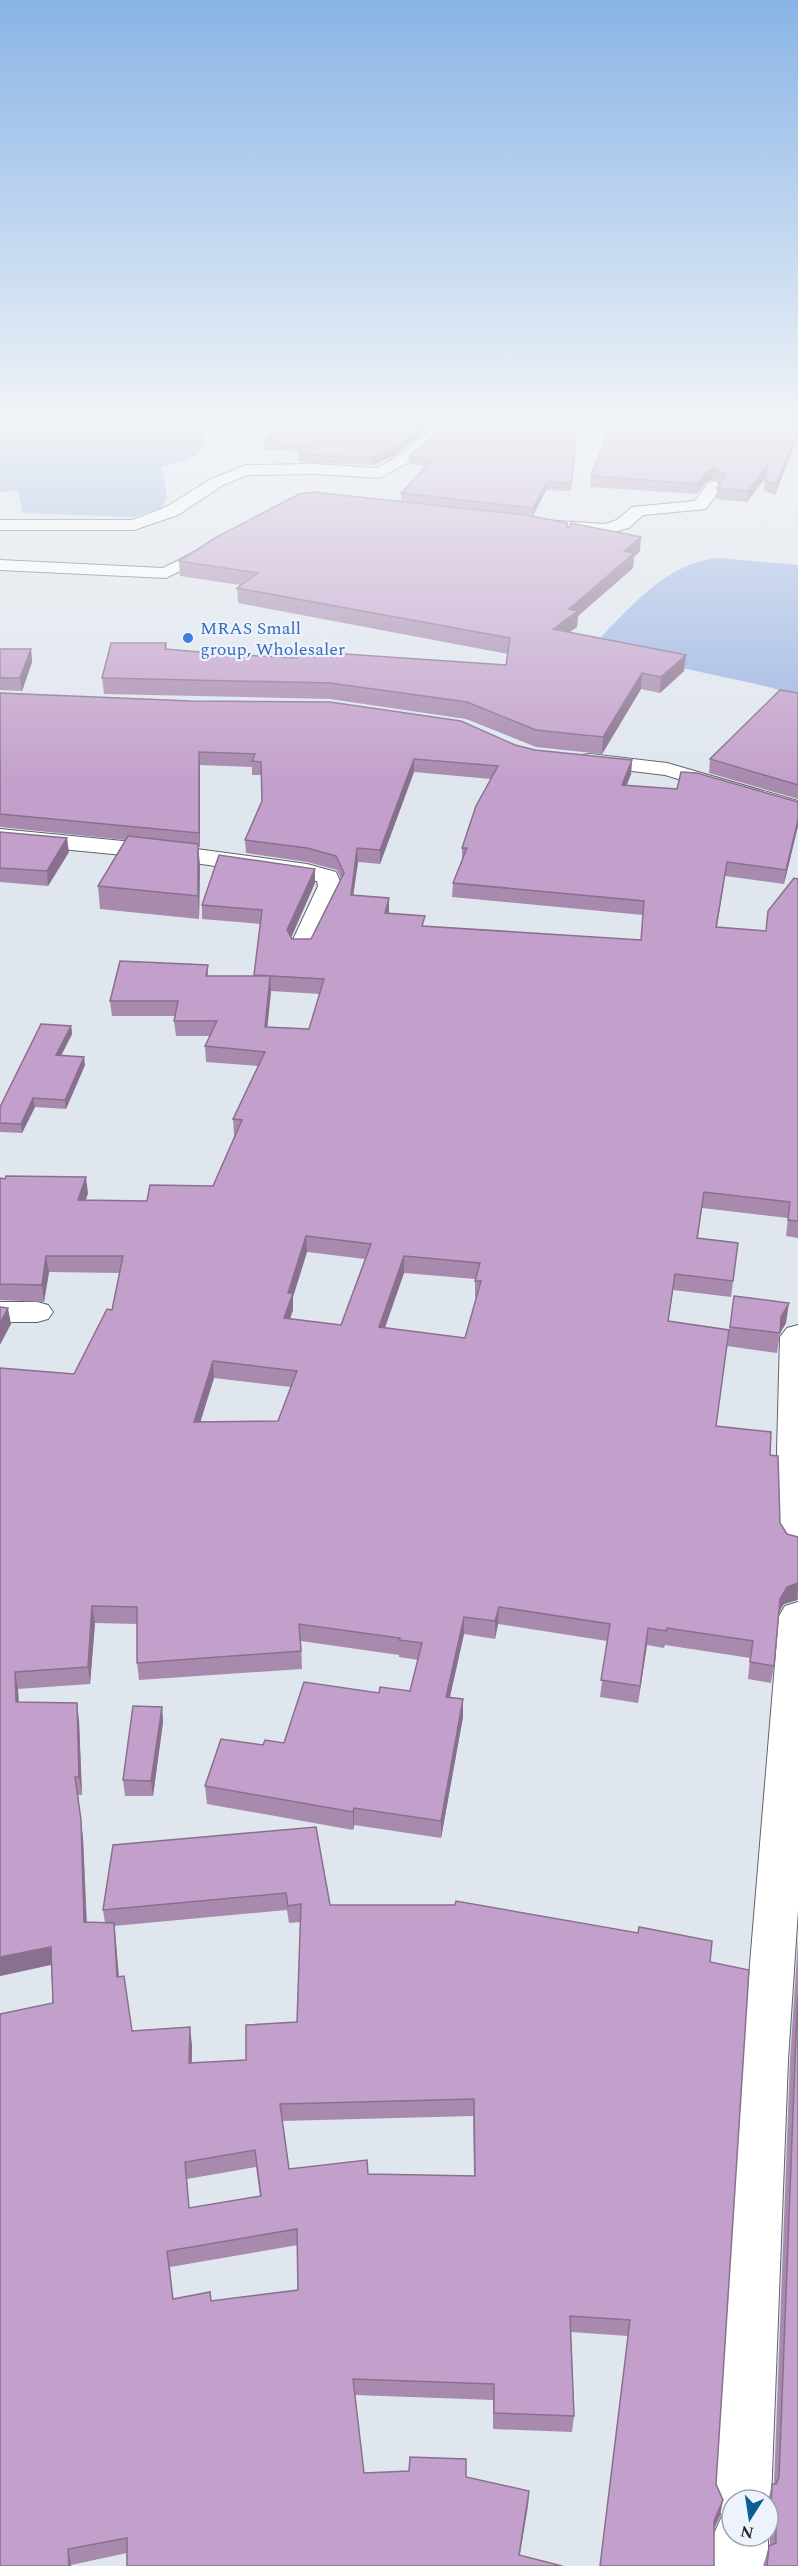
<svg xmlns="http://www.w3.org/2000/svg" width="798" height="2566" viewBox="0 0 798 2566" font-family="Spectral,serif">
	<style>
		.water { fill: #9ab3e2 }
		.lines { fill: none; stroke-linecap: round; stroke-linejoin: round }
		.minor-casing { stroke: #5f646b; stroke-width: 2 }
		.minor { fill: #fff; fill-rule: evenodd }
		.wall { fill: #a88aaf; fill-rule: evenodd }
		.shaded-wall { fill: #88708e }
		.building { fill: #c3a0cb; stroke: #88708e; stroke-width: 1.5; fill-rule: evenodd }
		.shop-dot { fill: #3f7fe0; stroke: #edf3fc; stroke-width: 2 }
		.labels { text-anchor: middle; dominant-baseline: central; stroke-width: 4.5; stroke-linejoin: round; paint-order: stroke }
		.far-shop-label { font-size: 18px; fill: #366cbe; stroke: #edf3fc; text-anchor: start }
	</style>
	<rect width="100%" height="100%" fill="#e0e6ee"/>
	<g class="water">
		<polygon points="5,421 205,421 203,450 187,460 162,467 167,497 162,508 132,517 23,513 18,491 0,492 0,422"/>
		<path d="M719,558l79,7v130c-65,-19 -132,-26 -196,-50l-1,-8c33,-34 68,-75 118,-79z"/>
	</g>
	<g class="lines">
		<g class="minor-casing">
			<g id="minor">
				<polygon points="440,421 456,421 407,463 380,478 314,474 248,475 223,485 178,515 134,530 0,530 0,520 132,520 166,507 211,479 246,465 314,464 377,468 397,457"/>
				<polygon points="768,421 782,421 779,434 769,434"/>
				<polygon points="714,481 722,486 706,509 643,515 629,528 605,534 525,529 517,524 525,519 605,524 617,520 632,507 695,501 708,483"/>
				<polygon points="216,541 225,546 222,550 166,578 0,570 0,560 163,568"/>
				<polygon points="590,754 667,763 798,801 798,815 665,775 582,765 579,760 582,755"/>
				<polygon points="0,829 174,846 307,864 336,872 342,886 314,946 311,951 302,953 293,951 290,946 318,886 317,881 174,860 0,843"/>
				<polygon points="0,1302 37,1302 48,1305 53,1312 48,1319 37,1322 0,1322"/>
				<polygon points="798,1325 798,1553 785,1549 780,1540 777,1451 780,1337 787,1328"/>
				<polygon points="798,1602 798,1910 788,2060 771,2500 768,2506 768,2500 732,2500 732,2536 768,2536 768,2534 768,2566 712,2566 713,2536 722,2516 715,2500 742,2060 779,1616 785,1606"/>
			</g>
		</g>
		<use href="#minor" class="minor"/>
	</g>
	<g class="wall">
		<polygon points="281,421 437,421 396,455 373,465 299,462 299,454 302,452 264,449 264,442"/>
		<polygon points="578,421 571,491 546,490 533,516 401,501 401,493 427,466 409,464 409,457"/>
		<polygon points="777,421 798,421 798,427 776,425"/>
		<polygon points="797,439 775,495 764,491 765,478 747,502 716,499 717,488 720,483 713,479 706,482 697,494 590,487 591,476"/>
		<polygon points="568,529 640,551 634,557 633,568 578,616 577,627 570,632 684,671 660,693 641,689 602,754 536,747 466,719 330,699 104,694 102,678 166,643 167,649 224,654 297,658 506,665 508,654 238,603 237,588 240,585 180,576 179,561"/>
		<polygon points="0,649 31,649 32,662 22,691 0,690"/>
		<path d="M0,693l515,52 20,5 97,10 -1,14 -4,11 171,17v24l-14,58 -59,-8 -8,51 49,4 32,-52v359l-12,-2 2,-18 -86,-10 -4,30 40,5 -7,54 -58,-7 -5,31 61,9 5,-34 52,27 -6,10 -3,20 -50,-7 -11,80 54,29 10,68 7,11 11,3v63l-14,4 -6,9 -4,53 -3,17 -23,-4 2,-21 -85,-13 -1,3 -17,-3 -9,58 -38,-6 7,-56 -109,-17 -3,15 -31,-5 -14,63 13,20 -22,121 -87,-13 -1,5 -146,-26 -2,-18 58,-41 21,-2 95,-50 31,-2 8,-31 -19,-3v-2l-98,-14 1,28 -163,11 -2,-17v-39l-42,-1 -5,61 -72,5 1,13 60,18 3,75h-4l5,43 4,84 18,1 -2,-13 10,-65 217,60 380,57 6,522 7,16 -3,16 -92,-180 -57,-4 3,84 -2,16 -79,-3v-29l-138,-5 9,78 102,4 63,14 -1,15 -401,47 -56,12v1h-71l53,-563 -2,-38 -51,11v-608l74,6 38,-64 8,-37 -71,-1 -5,30 -44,-2v-122l88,15 -2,7 61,1 66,-15 22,-51h-1l-1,-16 25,-53 -52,-4 -1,-16 5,-10h-34l-2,-15 1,-5h-63l-2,-15 98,-36v11h46l7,-52 -59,-5v-14l113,-36v14l-24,54 1,2h19l30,-60 -4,-9 -30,-8 -61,-9 -1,-13 17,-39 -1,-26h-9v-8l-52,-2v82h-2l2,19 -1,53 -99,-10 -2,-23 27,-46 -125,-13zM414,772l77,7 -29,69v12l-9,23 -1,14 191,18 -2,25 -217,-14 -35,-12v-16l-36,-2 5,-34 22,2zM271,991l49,3 -11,35 -42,-2zM307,1252l58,7 -24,66 -51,-6 3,-9v-13zM404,1273l71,6v18h2l-12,41 -80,-10zM214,1378l77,9 -13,34 -78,1zM287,1910l2,13 12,-1 -4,100 -51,38 -54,3v-18l-60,-14 -13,-55 -5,-50zM473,2116l1,60 -106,-2 -79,-5 -7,-48zM256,2167l4,29 -71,12 -2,-29zM298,2245v45l-87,11 -38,-2 -3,-32z"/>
		<polygon points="798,693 798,799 709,773 710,759"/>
		<polygon points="0,832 69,852 48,886 0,882"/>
		<polygon points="71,1026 72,1034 61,1055 85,1065 66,1109 35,1107 22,1133 0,1132 0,1107"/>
		<polygon points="162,1707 163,1722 153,1796 125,1796 123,1780"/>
		<polygon points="798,1940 798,2566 770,2545 770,2536 768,2535 768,2501 772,2484 774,2484 790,2060"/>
		<polygon points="769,2546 767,2566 763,2566"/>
	</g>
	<g class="shaded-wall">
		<polygon points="428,421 437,421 396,455 373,465 373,458"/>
		<polygon points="798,430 797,439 775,495 776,484"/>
		<polygon points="767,466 766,477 747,502 748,491"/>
		<polygon points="714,468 713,479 706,482 697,494 698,484 707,471"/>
		<polygon points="547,482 546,490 533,516 533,508"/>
		<polygon points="641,537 640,551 634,557 633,568 578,616 577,627 552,644 553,629 569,609 624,551"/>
		<polygon points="31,649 32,662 22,691 20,678"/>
		<polygon points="686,655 684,671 660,693 661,677"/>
		<polygon points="642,673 641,689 602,754 603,737"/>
		<polygon points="199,752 200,765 200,847 199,833"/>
		<polygon points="414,759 414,772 380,864 380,850"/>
		<polygon points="632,760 631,774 621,798 622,785"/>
		<polygon points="798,820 798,826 784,884 786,870"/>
		<polygon points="67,838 69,852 48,886 47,871"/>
		<polygon points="198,844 200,866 199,919 198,896"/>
		<polygon points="357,848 358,862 351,910 351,895"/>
		<polygon points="727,862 725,876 714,941 716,927"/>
		<polygon points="315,869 315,883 288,945 287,930"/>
		<polygon points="389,898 389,912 385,928 385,913"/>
		<polygon points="270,976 271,991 266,1042 265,1027"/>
		<polygon points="71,1026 72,1034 57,1064 56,1055"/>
		<polygon points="84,1057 85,1065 66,1109 65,1100"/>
		<polygon points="33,1098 35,1107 22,1133 21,1124"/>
		<polygon points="86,1177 88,1193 80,1216 78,1200"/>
		<polygon points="306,1236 307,1252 293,1297 293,1310 284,1335 284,1318 288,1293"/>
		<polygon points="46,1256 49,1272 44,1302 42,1285"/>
		<polygon points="404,1256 404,1273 379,1344 379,1327"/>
		<polygon points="675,1274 673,1290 666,1338 668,1321"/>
		<polygon points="789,1303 786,1323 780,1333 781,1317"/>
		<polygon points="8,1308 11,1324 0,1345 0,1323"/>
		<polygon points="213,1361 214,1378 195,1439 194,1422"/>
		<polygon points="798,1583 797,1600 784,1604 777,1616 780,1599 787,1587"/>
		<polygon points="92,1606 95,1623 90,1684 88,1667"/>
		<polygon points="499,1607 498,1624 495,1639 495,1621"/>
		<polygon points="464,1617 464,1634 446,1714 446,1697"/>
		<polygon points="648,1628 647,1645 638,1703 640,1686"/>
		<polygon points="15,1672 18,1689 19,1719 16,1702"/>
		<polygon points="463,1699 463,1717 441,1838 441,1821"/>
		<polygon points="77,1703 79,1720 82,1795 79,1777"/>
		<polygon points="162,1707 163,1722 153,1796 151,1781"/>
		<polygon points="75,1777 83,1838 87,1939 84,1922"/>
		<polygon points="354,1808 354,1825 353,1830 353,1812"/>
		<polygon points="114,1923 116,1941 120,1994 117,1977"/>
		<polygon points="51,1947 54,1964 0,1976 0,1957"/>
		<polygon points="190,2027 192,2045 191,2080 189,2063"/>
		<polygon points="529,2491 528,2506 518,2566 519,2555"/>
		<polygon points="723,2500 720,2516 711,2536 714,2521"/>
		<polygon points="68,2549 71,2566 69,2566"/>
	</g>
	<g class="building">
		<polygon points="281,421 428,421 396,448 373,458 299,454 309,445 264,442"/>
		<polygon points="451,421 578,421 571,483 547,482 533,508 401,493 433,459 409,457"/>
		<polygon points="613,421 695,421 798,429 798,430 776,484 765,481 767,466 748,491 717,488 725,475 714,468 707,471 698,484 591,476"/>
		<polygon points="313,492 526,515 567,523 568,529 571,523 641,537 624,551 634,553 569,609 578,611 553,629 686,655 661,677 642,673 603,737 536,730 467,702 330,683 102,678 111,643 166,643 165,649 224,654 297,658 301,651 506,665 510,638 237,588 258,573 179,561 215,538 299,494"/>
		<polygon points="0,649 31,649 20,678 0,678"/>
		<polygon points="780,690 798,693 798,785 710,759"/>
		<path d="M0,693l191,8 139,1 131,19 54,24 20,5 97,10 -10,25 55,4 4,-17 16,1 101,29v18l-12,50 -59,-8 -11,65 50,4 2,-20 26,-33 4,1v342l-10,-1 2,-18 -86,-10 -7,46 41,5 -5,38 -58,-7 -7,47 61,9 -13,96 55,6 -1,23 8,1 2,67 7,11 11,3v46l-11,4 -7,12 -6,67 -24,-4 3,-21 -86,-13 -1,3 -18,-3 -8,58 -39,-6 9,-56 -111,-17 -4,14 -31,-4 -18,80 17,2 -22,122 -87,-13 -1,4 -148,-26 16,-47 42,6 2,-5 19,3 20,-61 75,11 1,-6 30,4 12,-48 -23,-3 1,-2 -101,-14 2,27 -164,12v-56l-45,-1 -4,61 -73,5 1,30 61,1 2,74h-4l6,43 3,102 30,1 3,54 7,-1 8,55 58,-4 -1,36 57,-3v-35l51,-3 4,-118 -13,2 -2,-13 -183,17 10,-65 203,-18 14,78h125l1,-4 182,32 1,-6 73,14 -2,21 39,8 -33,514 7,16 -9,21v45h-114l30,-246 -60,-4 4,100 -80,-3v-29l-141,-5 11,94 45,-2 1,-14 56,2v18l63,14 -10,64 43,11h-435v-28l-59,11 1,17h-69v-552l53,-11 -2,-56 -51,10v-589l74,6 33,-65 5,1 11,-54h-77l-4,29 -42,-1v-106l5,1 1,-3 80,1 -8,23 69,1 3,-16 63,1 29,-66 -9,-1 32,-67 -60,-6 12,-25h-43l4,-20h-68l10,-40 88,4 -2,11h64l-5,51 44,2 15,-50 -70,-4 8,-65 -60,-5 17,-50 96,14 -28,61 5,9h19l33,-66 -8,-17 -29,-8 -62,-8 17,-39 -1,-39 -9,-1 3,-7 -56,-2v81l-199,-19zM414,759l84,7 -22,40 -14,42h5l-14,35 191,18 -3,39 -219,-14 3,-10 -40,-3 4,-15 -38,-3 6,-47 23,2zM306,1236l65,8 -30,81 -57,-7 9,-25h-5zM404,1256l76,7 -5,18h6l-16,57 -86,-11zM213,1361l84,10 -19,50 -84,1zM474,2099l1,77 -107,-2 -1,-14 -78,9 -9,-65zM255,2150l6,46 -72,12 -4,-46zM297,2229l1,61 -87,11 -1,-9 -37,7 -6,-48z"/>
		<polygon points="0,832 67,838 47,871 0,868"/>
		<polygon points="128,836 198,844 198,896 98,886"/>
		<polygon points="41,1024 71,1026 56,1055 84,1057 65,1100 33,1098 21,1124 0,1123 0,1107"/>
		<polygon points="734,1296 789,1303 781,1317 780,1333 730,1327"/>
		<polygon points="0,1307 8,1308 0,1323"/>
		<polygon points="133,1706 162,1707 151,1781 123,1780"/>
		<polygon points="798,1996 798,2566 767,2566 769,2546 776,2543 776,2513 771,2511 772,2484 776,2484 779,2477 796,2035"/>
	</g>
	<linearGradient id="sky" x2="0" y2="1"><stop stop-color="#89b4e6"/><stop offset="0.54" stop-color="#f1f4f7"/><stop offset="1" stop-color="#f1f4f7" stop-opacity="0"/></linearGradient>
	<rect width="798" height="780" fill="url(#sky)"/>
	<circle class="shop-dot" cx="188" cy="638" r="6"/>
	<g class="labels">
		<g class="far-shop-label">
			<text x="200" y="628">MRAS Small<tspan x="200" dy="21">group, Wholesaler</tspan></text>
		</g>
	</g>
	<g transform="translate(750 2518) rotate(192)"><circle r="28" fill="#edf3fc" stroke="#9fa3aa" stroke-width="1.5"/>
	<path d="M0-4.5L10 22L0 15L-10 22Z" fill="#085e90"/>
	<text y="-9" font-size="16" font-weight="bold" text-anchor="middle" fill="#2a2c2f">N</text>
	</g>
</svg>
